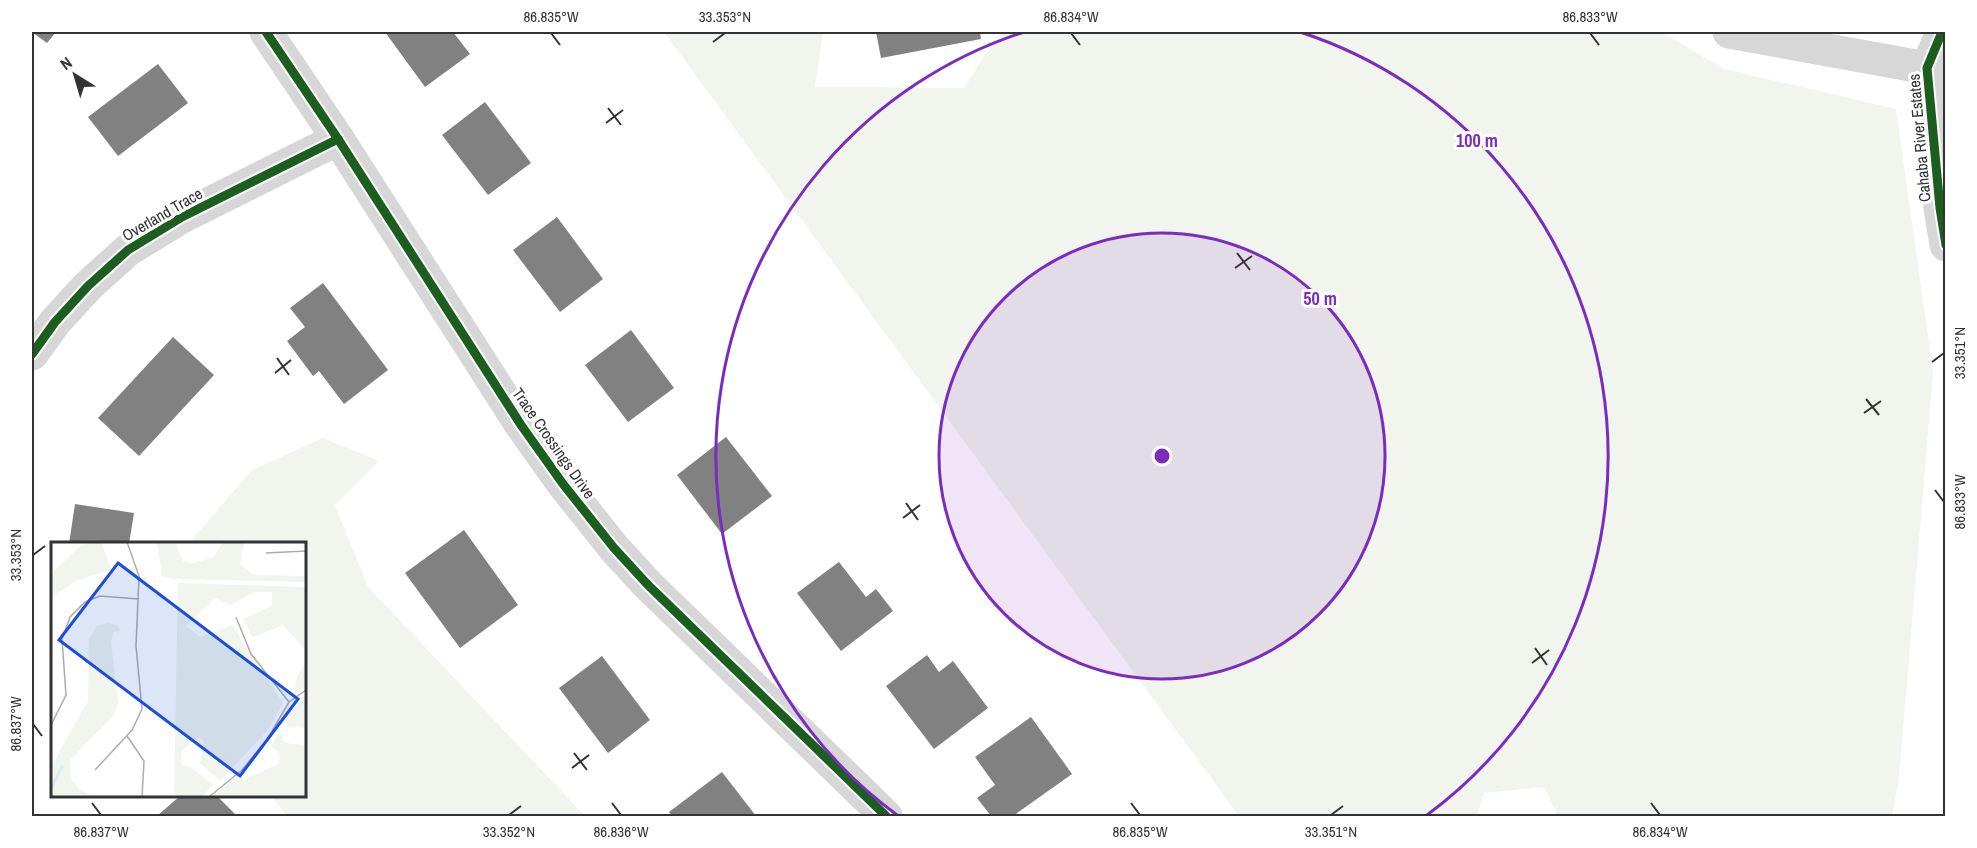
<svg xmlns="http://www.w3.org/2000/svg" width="1977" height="848" viewBox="0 0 1977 848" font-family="'Archivo Narrow',sans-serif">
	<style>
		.green { fill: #f1f5ed }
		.building { fill: #818181 }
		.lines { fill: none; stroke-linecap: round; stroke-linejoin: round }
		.minor { stroke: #d7d7d7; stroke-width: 33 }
		.cycleway-casing { stroke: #fff; stroke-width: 13 }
		.cycleway { stroke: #1b5e20; stroke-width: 9 }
		.ticks { fill: none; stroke: #333; stroke-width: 2 }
		.ring { fill: none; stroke: #7b2cbf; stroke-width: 3 }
		.labels { text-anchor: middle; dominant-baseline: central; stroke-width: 6; stroke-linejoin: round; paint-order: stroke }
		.street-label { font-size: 16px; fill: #333; stroke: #fff }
		.inset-river { fill: none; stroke: #ddebf3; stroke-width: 3 }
		.inset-road { fill: none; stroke: #adadad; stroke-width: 1.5 }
		.view { fill: #1d4ed8; fill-opacity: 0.15; stroke: #1d4ed8; stroke-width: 3 }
		.inset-edge { fill: none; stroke: #333; stroke-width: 3 }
		.centre { fill: #7b2cbf; stroke: #fff; stroke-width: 3 }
		.ring-label { font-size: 18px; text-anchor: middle; font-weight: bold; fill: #7b2cbf; stroke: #fff; stroke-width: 6; stroke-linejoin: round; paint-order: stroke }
		.neatline { fill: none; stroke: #333; stroke-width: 2 }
		.ticks-label { font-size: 15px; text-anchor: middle; fill: #333 }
	</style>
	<rect width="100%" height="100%" fill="#fff"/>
	<g class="green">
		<polygon points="664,32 823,32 815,87 964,88 1000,32 1661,32 1724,69 1896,109 1933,372 1899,778 1892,816 1558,816 1544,787 1484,793 1477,816 1239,816"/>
		<polygon points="323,438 379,461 335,505 368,587 585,816 287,816 271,796 304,796 304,544 189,543 252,470"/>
	</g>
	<g class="building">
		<polygon points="32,32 56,32 47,43"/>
		<polygon points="385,32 453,32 470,54 425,87"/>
		<polygon points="876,32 980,32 981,39 881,58"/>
		<polygon points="158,64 188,103 118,156 88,117"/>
		<polygon points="485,102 531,163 488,195 442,135"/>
		<polygon points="557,217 603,279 560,312 513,250"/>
		<polygon points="323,283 388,370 344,404 319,371 313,376 287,341 305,327 290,308"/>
		<polygon points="631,330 674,388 628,422 585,365"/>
		<polygon points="173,337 214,375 139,456 98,418"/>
		<polygon points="726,437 772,496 722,534 677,475"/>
		<polygon points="75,504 134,513 129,544 69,544"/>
		<polygon points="464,530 518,605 460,648 405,573"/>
		<polygon points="839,562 866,597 876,589 893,611 841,651 797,593"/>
		<polygon points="927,655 939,672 953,661 988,708 934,749 886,686"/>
		<polygon points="602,656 650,720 608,753 559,688"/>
		<polygon points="1031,717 1072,774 1013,816 991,816 977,798 995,785 975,757"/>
		<polygon points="722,772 756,816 672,816 669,812"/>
		<polygon points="180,796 217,796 237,816 157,816"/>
	</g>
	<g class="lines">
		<g class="minor">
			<polyline points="266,32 338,139 521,425 563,484 614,548 648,585 886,816"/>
			<polyline points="1729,32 1927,68"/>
			<polyline points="1942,32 1927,68 1940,208 1946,245"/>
			<polyline points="32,354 55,322 88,286 128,250 182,217 338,139"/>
		</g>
		<g class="cycleway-casing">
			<g id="cycleway">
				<polyline points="266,32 338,139 521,425 563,484 614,548 648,585 886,816"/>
				<polyline points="1942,32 1927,68 1940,208 1946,245"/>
				<polyline points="32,354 55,322 88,286 128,250 182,217 338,139"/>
			</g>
		</g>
		<use href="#cycleway" class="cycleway"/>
	</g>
	<path class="ticks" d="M551,33l9,12M1071,33l9,12M1590,33l9,12M713,42l12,-9M608,108l13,17M606,123l17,-13M1237,253l13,17M1235,268l17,-12M277,358l12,17M1932,362l12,-9M275,373l16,-13M1866,399l13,16M1864,413l17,-12M1935,490l9,12M906,503l12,17M903,518l17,-13M33,555l12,-9M1535,648l12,17M1532,663l17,-13M33,724l9,12M574,753l13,17M572,768l17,-13M92,803l9,12M612,803l9,12M1131,803l9,12M1651,803l9,12M509,815l12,-9M1331,815l12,-9"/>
	<circle cx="1162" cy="456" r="223" fill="#7b2cbf" fill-opacity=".12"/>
	<g class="ring">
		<circle cx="1162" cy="456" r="223"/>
		<path d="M897 815A446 446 0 0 1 1024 32M1300 32A446 446 0 0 1 1427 815"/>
	</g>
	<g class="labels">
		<g class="street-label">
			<text transform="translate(1919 138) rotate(-95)">Cahaba River Estates</text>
			<text transform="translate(162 214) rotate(-30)">Overland Trace</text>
			<text transform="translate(554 443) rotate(55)">Trace Crossings Drive</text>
		</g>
	</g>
	<g transform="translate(51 542)">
		<rect width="255" height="255" fill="#fff"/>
		<path d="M40,0h10l10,27 -35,12 -25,16v-23l28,-27zM106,0h18l8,19 10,2 21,-6 9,-15h21l-4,22 13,11 53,1v6l-133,-3 -11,-3zM127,41l128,4v64l-23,-26 -31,12 -9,-18 29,-13v-14h-18l-23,13 -16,-7 -29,28 14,11 32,-12 51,78 -15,27 -48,51 -20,-18 4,-22 -6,-4 -17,14 1,14 9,2 22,18 -11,12h-28zM57,81l9,2 3,6 -7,1 -2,10 7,61 -4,12 -44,45 1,19 9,11 15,7h-44v-30l37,-66 1,-62 8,-13zM255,121v23l-12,9 3,-19zM255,155v33l-6,-4 -13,2 -3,-12zM229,188l5,13 21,2v52h-94l26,-22 5,5 36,-16 1,-10 -9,-8z" fill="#f1f5ed"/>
		<path class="inset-river" d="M0,246l12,-23"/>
		<path class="inset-road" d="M215,11l40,-2M185,75l15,37 38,48M0,183l15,-30 -4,-56 8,-22 15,-15 15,-6 39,3M76,194l17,25 -2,36M44,228l37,-40 10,-21 -6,-63 3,-70 -12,-34M158,255l33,-27 26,-32 21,-36 17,-12"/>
		<path class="view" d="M67,21l180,136 -58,77 -181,-136z"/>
		<rect width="255" height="255" class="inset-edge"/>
	</g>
	<circle cx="1162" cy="456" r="9" class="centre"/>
	<g class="ring-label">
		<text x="1477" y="147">100 m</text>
		<text x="1320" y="305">50 m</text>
	</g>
	<rect width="1977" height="848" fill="none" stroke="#ffffff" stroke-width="66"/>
	<g transform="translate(75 75) rotate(323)" stroke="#ffffff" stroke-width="4.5" paint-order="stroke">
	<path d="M0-4.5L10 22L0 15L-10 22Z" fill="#333333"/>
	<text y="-9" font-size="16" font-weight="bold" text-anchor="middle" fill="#333333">N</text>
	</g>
	<rect x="33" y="33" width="1911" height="782" class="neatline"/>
	<g class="ticks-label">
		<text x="551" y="22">86.835°W</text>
		<text x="725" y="22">33.353°N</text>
		<text x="1071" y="22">86.834°W</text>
		<text x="1590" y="22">86.833°W</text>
		<text transform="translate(1960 353) rotate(-90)" y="5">33.351°N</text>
		<text transform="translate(1960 502) rotate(-90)" y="5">86.833°W</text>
		<text transform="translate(16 555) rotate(-90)" y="5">33.353°N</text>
		<text transform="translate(16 724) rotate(-90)" y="5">86.837°W</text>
		<text x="101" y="837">86.837°W</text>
		<text x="509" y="837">33.352°N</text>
		<text x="621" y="837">86.836°W</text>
		<text x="1140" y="837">86.835°W</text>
		<text x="1331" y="837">33.351°N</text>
		<text x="1660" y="837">86.834°W</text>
	</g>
</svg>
